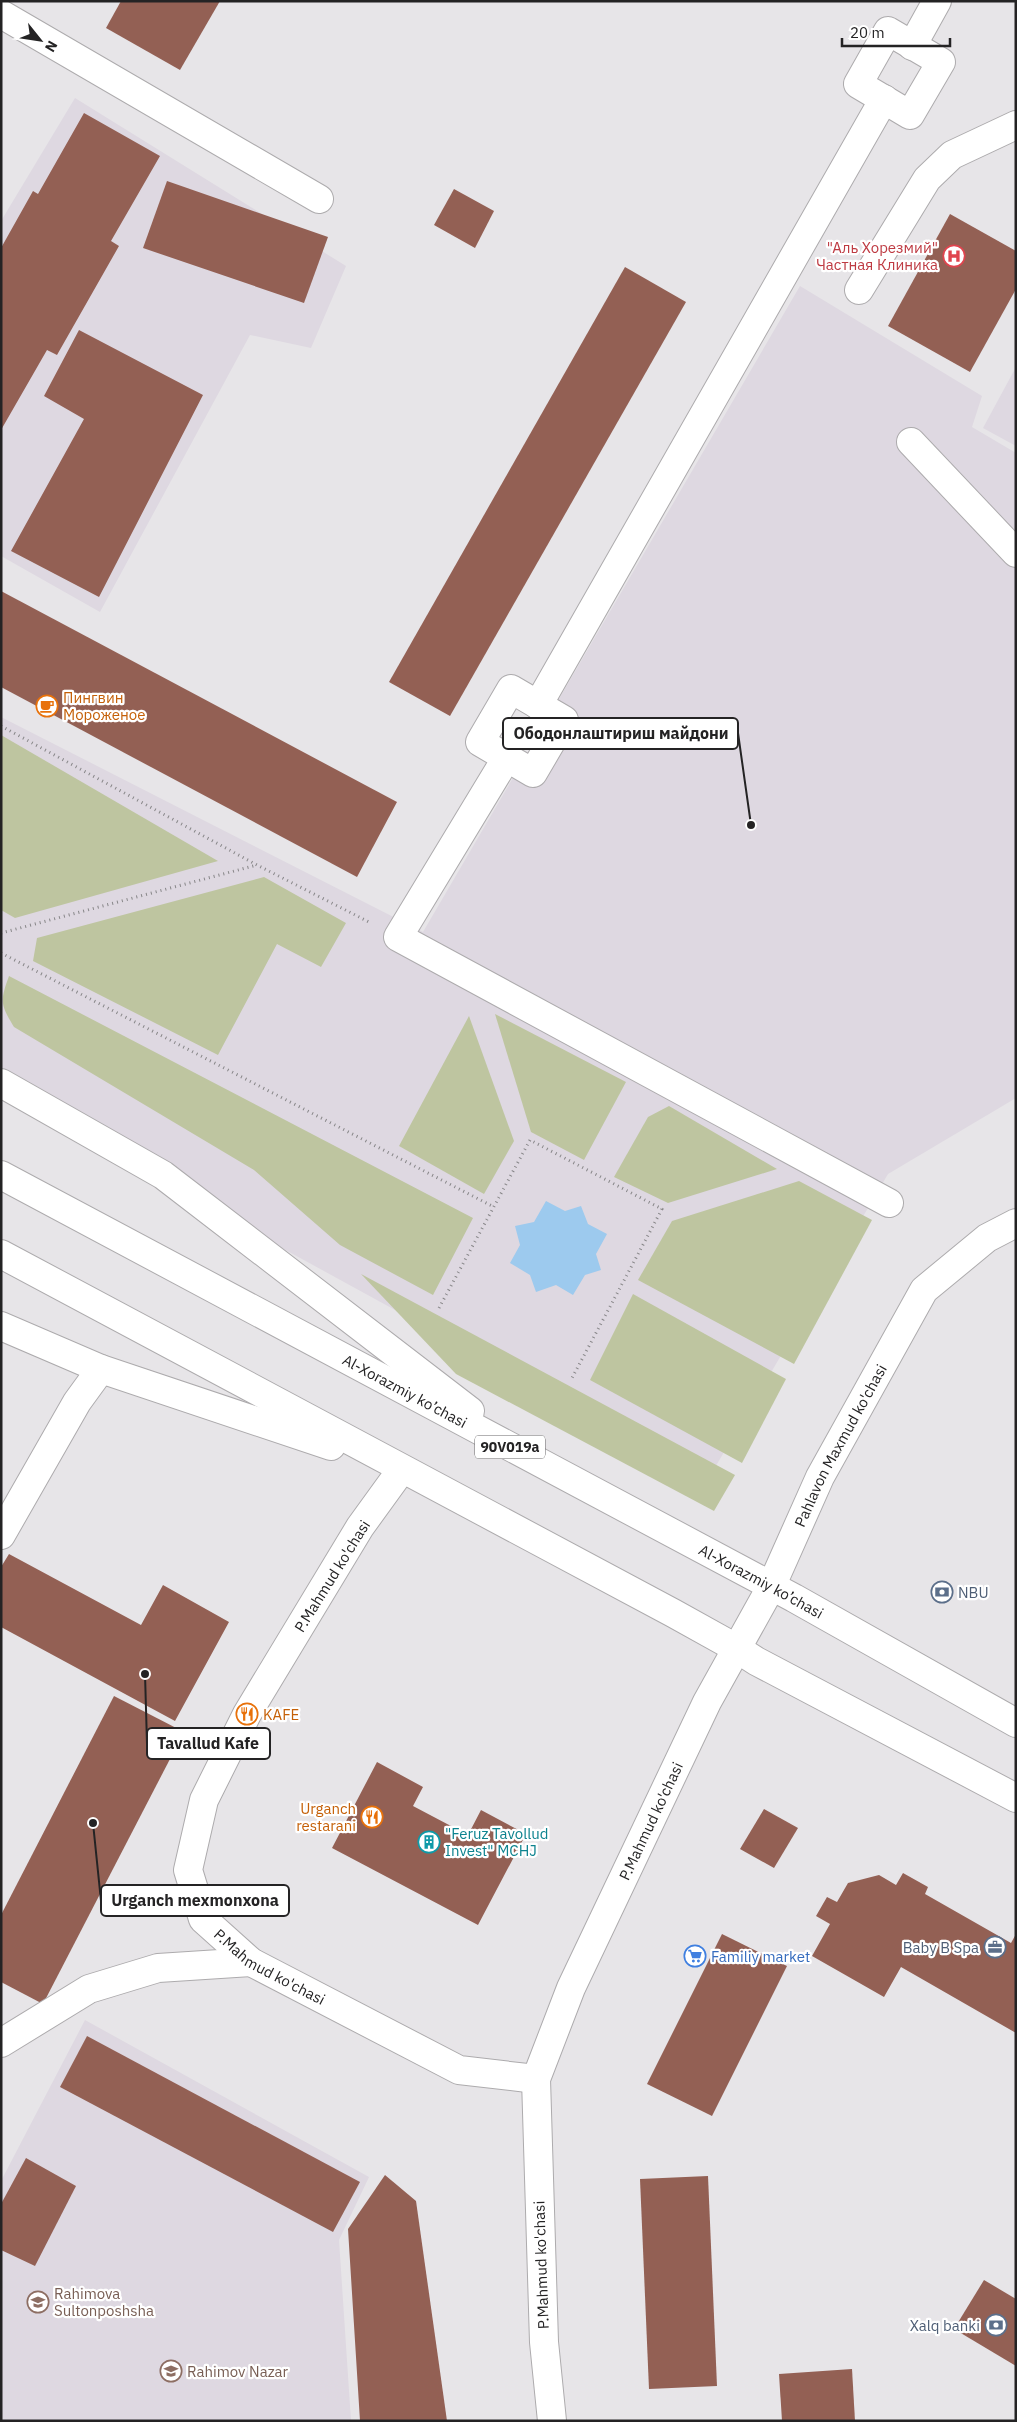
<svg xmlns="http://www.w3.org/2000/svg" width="1017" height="2422" viewBox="0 0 1017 2422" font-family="'IBM Plex Sans',sans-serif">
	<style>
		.built { fill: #ded8e1 }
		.green { fill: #bec5a0 }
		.water { fill: #9dcaee }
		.building { fill: #936054 }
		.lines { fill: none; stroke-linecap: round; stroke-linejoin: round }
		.minor-casing { stroke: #adabad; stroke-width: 30 }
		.major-casing { stroke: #adabad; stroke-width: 30 }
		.path { stroke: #878688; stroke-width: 3; stroke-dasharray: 1 4; stroke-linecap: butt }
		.minor { stroke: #fff; stroke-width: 28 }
		.major { stroke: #fff; stroke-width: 28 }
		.labels { text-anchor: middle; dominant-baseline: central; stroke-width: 4.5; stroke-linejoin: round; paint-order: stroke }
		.shield { fill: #fff; stroke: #666566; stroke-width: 1 }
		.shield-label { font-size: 14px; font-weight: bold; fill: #242324 }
		.health-label { font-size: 15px; fill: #be3a42; stroke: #fff; text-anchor: end }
		.food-label { font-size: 15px; fill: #c56008; stroke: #fff; text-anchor: start }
		.street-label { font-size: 15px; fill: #242324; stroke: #fff }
		.service-label { font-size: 15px; fill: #4e5e75; stroke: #fff; text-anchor: end }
		.culture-label { font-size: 15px; fill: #0d838f; stroke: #fff; text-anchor: start }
		.shop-label { font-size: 15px; fill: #366cbe; stroke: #fff; text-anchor: start }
		.education-label { font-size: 15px; fill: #785e54; stroke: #fff; text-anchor: start }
		.leader { fill: none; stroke: #242324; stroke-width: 2 }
		.callout-dot { fill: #242324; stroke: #fff; stroke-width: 2 }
		.callout { fill: #fff; stroke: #242324; stroke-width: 2 }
		.callout-label { font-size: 16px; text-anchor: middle; font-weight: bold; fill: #242324 }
	</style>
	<rect width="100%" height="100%" fill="#e7e5e8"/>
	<g class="built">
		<polygon points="75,98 346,266 311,348 250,335 100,612 1,556 1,221"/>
		<polygon points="800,286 982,396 972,427 1016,453 1016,1098 888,1174 707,1481 1,1094 1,717 423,932"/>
		<polygon points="1016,367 1016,446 983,428"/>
		<polygon points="85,2020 369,2177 339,2240 351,2421 1,2421 1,2181"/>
	</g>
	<g class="green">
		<polygon points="1,735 218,861 15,918 1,910"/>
		<polygon points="264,877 346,923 321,967 277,944 218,1055 33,961 37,938"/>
		<path d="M9,976l464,242 -40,77 -93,-50 -86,-75 -240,-143c-14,-23 -14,-26 -5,-51z"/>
		<polygon points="495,1014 626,1082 584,1160 531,1132"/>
		<polygon points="469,1016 514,1141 484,1194 399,1146"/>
		<polygon points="669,1106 777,1169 668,1203 614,1177 648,1117"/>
		<polygon points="799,1181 872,1220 794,1364 638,1280 672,1221"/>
		<polygon points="361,1274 735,1475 714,1511 456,1374"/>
		<polygon points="633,1294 786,1379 742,1463 590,1380"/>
	</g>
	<polygon class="water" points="546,1201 565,1211 581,1206 588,1224 607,1234 596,1254 601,1270 585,1275 573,1295 556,1285 536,1292 530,1275 510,1263 520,1245 515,1226 534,1222"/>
	<g class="building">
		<polygon points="121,1 220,1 180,70 106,28"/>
		<polygon points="84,113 160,156 111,241 119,246 57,355 47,350 1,430 1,248 33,191 38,194"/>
		<polygon points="167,181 328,237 304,303 143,248"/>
		<polygon points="454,189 494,211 475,248 434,225"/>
		<polygon points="950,214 1016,251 1016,289 970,372 888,326"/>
		<polygon points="625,267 686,302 450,716 389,682"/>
		<polygon points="79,330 203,395 99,597 11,551 84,419 44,396"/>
		<polygon points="1,591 397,802 357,877 1,687"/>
		<polygon points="9,1554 141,1625 163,1585 229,1622 175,1721 1,1627 1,1567"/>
		<polygon points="114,1696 184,1732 43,2004 1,1982 1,1915"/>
		<polygon points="377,1762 423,1787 413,1806 468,1835 481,1810 526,1834 478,1925 332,1848"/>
		<polygon points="764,1809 798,1828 774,1868 740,1849"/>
		<polygon points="903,1873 928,1887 925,1894 1011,1943 1016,1934 1016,2033 901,1967 884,1997 812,1956 830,1924 816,1916 827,1897 837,1902 848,1883 879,1875 896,1885"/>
		<polygon points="722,1934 787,1966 712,2116 647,2084"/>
		<polygon points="87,2036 360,2182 333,2232 60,2087"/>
		<polygon points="26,2158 76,2186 35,2266 1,2250 1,2204"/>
		<polygon points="385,2175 416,2201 447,2421 360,2421 348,2229"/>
		<polygon points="708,2176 717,2386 649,2389 640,2179"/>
		<polygon points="984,2280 1016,2299 1016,2366 954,2329"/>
		<polygon points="852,2369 855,2421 782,2421 779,2374"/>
	</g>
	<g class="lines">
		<g class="minor-casing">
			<g id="minor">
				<polyline points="1,14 319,199"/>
				<polygon points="888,31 941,62 910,115 858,84"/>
				<polyline points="912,46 937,1"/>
				<polyline points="859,290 927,179 952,155 1016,125"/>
				<polyline points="911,442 1016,553"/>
				<polygon points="511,689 564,720 533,773 480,742"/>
				<polyline points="538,705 884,99"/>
				<polyline points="507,757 398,937 889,1203"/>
				<path id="s1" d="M402,1469l-42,58 -113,187 -43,86 -16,70 15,49 48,43 208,108 77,9"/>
				<polyline points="1,1535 77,1402 101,1369"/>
				<polyline points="1,2043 89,1989 158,1968 251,1962"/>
			</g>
		</g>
		<g class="major-casing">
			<g id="major">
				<polyline points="1,1083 163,1175 470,1411"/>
				<path id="s2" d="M1,1175l793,423 222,125"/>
				<polyline points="1,1254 673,1613 736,1648 756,1661 1016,1798"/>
				<polyline points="1,1326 101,1369 331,1446"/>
				<path id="s3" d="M552,2421l-8,-79 -8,-263 35,-91 136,-286 64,-115 49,-110 104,-187 63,-52 29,-15"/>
			</g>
		</g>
		<g class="path">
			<polyline points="1,726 257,865 369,922"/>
			<polyline points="1,933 257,865"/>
			<polyline points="1,953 494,1207"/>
			<polyline points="439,1308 530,1140 662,1209 572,1378"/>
		</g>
		<use href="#minor" class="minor"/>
		<use href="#major" class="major"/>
	</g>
	<defs>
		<g id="hospital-ring" transform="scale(1.125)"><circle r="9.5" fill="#fff" stroke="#e0444e" stroke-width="1.5"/><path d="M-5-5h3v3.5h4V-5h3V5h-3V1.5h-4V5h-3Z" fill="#e0444e"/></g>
		<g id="cafe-ring" transform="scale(1.125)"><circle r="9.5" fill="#fff" stroke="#e8710a" stroke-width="1.5"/><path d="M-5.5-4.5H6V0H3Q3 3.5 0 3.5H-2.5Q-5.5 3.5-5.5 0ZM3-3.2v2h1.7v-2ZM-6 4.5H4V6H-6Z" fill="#e8710a"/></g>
		<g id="bank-ring" transform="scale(1.125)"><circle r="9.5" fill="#fff" stroke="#5c6f8a" stroke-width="1.5"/><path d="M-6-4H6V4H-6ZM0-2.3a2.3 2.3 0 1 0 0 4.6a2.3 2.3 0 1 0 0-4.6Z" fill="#5c6f8a"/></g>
		<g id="restaurant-ring" transform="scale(1.125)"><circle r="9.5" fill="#fff" stroke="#e8710a" stroke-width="1.5"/><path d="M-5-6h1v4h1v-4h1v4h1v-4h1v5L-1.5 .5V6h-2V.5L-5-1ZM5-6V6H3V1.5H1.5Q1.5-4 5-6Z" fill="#e8710a"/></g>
		<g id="building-ring" transform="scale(1.125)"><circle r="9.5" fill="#fff" stroke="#0f9aa8" stroke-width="1.5"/><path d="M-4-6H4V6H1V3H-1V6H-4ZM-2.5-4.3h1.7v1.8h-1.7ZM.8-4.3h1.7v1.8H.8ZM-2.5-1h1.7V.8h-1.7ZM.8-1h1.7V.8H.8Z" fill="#0f9aa8"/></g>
		<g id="office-ring" transform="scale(1.125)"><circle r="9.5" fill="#fff" stroke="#5c6f8a" stroke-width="1.5"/><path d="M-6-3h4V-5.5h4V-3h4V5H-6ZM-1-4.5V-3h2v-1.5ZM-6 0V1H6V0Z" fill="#5c6f8a"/></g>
		<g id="supermarket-ring" transform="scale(1.125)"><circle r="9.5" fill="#fff" stroke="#3f7fe0" stroke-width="1.5"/><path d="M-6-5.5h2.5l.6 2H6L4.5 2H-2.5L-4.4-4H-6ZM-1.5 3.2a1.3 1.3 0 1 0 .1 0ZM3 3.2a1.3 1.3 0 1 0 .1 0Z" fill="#3f7fe0"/></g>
		<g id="school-ring" transform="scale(1.125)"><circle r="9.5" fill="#fff" stroke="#8d6e63" stroke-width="1.5"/><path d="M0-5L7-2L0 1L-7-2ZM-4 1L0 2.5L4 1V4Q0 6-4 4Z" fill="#8d6e63"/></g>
	</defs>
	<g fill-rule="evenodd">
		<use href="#hospital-ring" x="954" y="256"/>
		<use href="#cafe-ring" x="47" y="706"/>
		<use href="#bank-ring" x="942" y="1592"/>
		<use href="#restaurant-ring" x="247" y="1714"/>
		<use href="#restaurant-ring" x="372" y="1817"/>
		<use href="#building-ring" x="429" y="1842"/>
		<use href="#office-ring" x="995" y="1947"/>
		<use href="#supermarket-ring" x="695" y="1956"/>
		<use href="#school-ring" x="38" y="2302"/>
		<use href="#bank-ring" x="996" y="2325"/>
		<use href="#school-ring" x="171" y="2371"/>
	</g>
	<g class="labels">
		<rect class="shield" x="475" y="1435.5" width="70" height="23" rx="4"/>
		<g class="shield-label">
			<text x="510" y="1447">90V019a</text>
		</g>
		<g class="health-label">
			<text x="938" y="247">"Аль Хорезмий"<tspan x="938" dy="17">Частная Клиника</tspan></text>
		</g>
		<g class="food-label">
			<text x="63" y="697">Пингвин<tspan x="63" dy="17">Мороженое</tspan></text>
			<text x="263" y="1714">KAFE</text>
			<text x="356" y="1808" text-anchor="end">Urganch<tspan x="356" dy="17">restarani</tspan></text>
		</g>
		<g class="street-label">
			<text stroke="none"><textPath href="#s2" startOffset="458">Al-Xorazmiy ko’chasi</textPath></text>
			<text stroke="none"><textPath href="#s3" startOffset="1046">Pahlavon Maxmud ko'chasi</textPath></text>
			<text transform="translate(332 1576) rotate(-58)">P.Mahmud ko'chasi</text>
			<text stroke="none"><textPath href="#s2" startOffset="862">Al-Xorazmiy ko’chasi</textPath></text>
			<text stroke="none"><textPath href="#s3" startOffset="625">P.Mahmud ko'chasi</textPath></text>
			<text stroke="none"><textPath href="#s1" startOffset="592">P.Mahmud ko'chasi</textPath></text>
			<text transform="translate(541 2265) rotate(-92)">P.Mahmud ko'chasi</text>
		</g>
		<g class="service-label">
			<text x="958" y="1592" text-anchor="start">NBU</text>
			<text x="979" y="1947">Baby B Spa</text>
			<text x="980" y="2325">Xalq banki</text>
		</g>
		<g class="culture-label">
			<text x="445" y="1833">"Feruz Tavollud<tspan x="445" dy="17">Invest" MCHJ</tspan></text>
		</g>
		<g class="shop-label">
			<text x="711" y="1956">Familiy market</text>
		</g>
		<g class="education-label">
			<text x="54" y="2293">Rahimova<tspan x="54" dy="17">Sultonposhsha</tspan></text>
			<text x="187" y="2371">Rahimov Nazar</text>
		</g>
	</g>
	<path class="leader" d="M751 825L738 733M145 1674L147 1744M93 1823L101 1901"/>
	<g class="callout-dot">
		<circle cx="751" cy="825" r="5"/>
		<circle cx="145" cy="1674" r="5"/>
		<circle cx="93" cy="1823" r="5"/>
	</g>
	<g class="callout">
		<rect x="503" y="718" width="235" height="31" rx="5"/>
		<rect x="147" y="1728" width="123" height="31" rx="5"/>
		<rect x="101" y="1885" width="188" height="31" rx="5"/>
	</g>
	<g class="callout-label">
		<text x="621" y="739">Ободонлаштириш майдони</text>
		<text x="208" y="1749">Tavallud Kafe</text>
		<text x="195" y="1906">Urganch mexmonxona</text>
	</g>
	<rect width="1017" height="2422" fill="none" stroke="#242324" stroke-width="5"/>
	<g transform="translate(40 40) rotate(120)" stroke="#ffffff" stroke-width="4" paint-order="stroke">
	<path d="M0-4L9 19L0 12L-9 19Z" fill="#242324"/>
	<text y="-8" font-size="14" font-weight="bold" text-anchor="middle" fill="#242324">N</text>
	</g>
	<path d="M842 38v8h108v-8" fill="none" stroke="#242324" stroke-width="2.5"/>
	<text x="850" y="38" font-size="15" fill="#242324" stroke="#ffffff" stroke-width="4" paint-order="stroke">20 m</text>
</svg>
